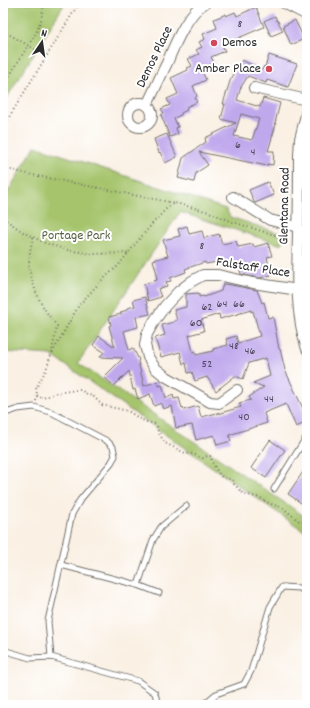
<svg xmlns="http://www.w3.org/2000/svg" width="310" height="708" viewBox="0 0 310 708" font-family="Dekko,sans-serif">
	<style>
		.green { fill: #a5c46c; stroke: #68784c }
		.building { fill: #c0a8ed; fill-rule: evenodd }
		.lines { fill: none; stroke-linecap: round; stroke-linejoin: round }
		.lane-casing { stroke: #73706b; stroke-width: 7 }
		.street-casing { stroke: #73706b; stroke-width: 12 }
		.path { stroke: #73706b; stroke-width: 2; stroke-dasharray: 1 3; stroke-linecap: butt }
		.lane { stroke: #fff; stroke-width: 5 }
		.street { stroke: #fff; stroke-width: 10 }
		.poi-dot { fill: #d1495b; stroke: #fff; stroke-width: 1.5 }
		.labels { text-anchor: middle; dominant-baseline: central; stroke-width: 4; stroke-linejoin: round; paint-order: stroke }
		.number-label { font-size: 12px; fill: #504a5c }
		.poi-label { font-size: 14px; fill: #2b2b2b; stroke: #fff; text-anchor: start }
		.street-label { font-size: 14px; fill: #2b2b2b; stroke: #fff }
		.park-label { font-size: 14px; fill: #566142; stroke: #fff }
	</style>
	<rect width="100%" height="100%" fill="#fff"/>
	<filter id="ink" filterUnits="userSpaceOnUse"><feTurbulence type="fractalNoise" baseFrequency=".025" numOctaves="2"/><feDisplacementMap in="SourceGraphic" scale="8" xChannelSelector="R" yChannelSelector="G"/><feConvolveMatrix kernelMatrix="1 2 1 2 8 2 1 2 1" color-interpolation-filters="sRGB"/></filter>
	<filter id="wash" filterUnits="userSpaceOnUse"><feTurbulence type="fractalNoise" baseFrequency=".012" numOctaves="4" result="noise"/><feDisplacementMap in="SourceGraphic" scale="16" xChannelSelector="R" yChannelSelector="G"/><feGaussianBlur stdDeviation="0.9" result="paint"/><feColorMatrix in="noise" values="0 0 0 0 0 0 0 0 0 0 0 0 0 0 0 0 0 1.4 0 .05"/><feComposite in="paint" operator="in"/></filter>
	<g filter="url(#wash)">
		<rect width="100%" height="100%" fill="#faf0e3"/>
		<g class="green">
			<polygon points="3,3 65,3 3,104"/>
			<polygon points="35,146 226,209 230,217 282,234 282,245 180,212 78,363 307,518 307,533 51,355 3,352 3,200"/>
		</g>
		<g id="blocks">
			<g class="building">
				<polygon points="256,7 264,27 222,45 225,51 211,57 214,63 201,69 206,80 193,86 197,96 195,98 197,102 186,107 187,110 181,113 181,115 174,118 178,127 176,128 178,134 170,137 161,115 164,113 161,109 170,105 167,99 178,94 171,78 188,70 187,68 192,66 188,59 199,54 196,50 202,47 199,42 205,39 203,34 217,28 214,19 226,14 226,16 235,12 237,16"/>
				<polygon points="275,16 277,21 278,21 283,31 271,36 264,21"/>
				<polygon points="295,20 304,39 291,45 283,26"/>
				<path d="M269,55l28,9 -9,23 -21,-7 -1,3 -18,-7 -7,11 -4,13 23,7 3,-9 17,5 -5,20 1,1 -8,27h6l-1,14 -6,-1v2l-68,-14 9,13 -12,8 -2,9 -16,-4 5,-20 23,-16 -1,-4 31,-15 -15,-4 4,-15h-2l7,-23 12,-21 20,10 2,-4 1,1zM241,114l18,5 -7,21 -18,-4z"/>
				<polygon points="167,134 177,157 165,163 160,152 159,153 154,139"/>
				<polygon points="268,182 274,195 255,203 254,202 249,190"/>
				<polygon points="187,226 189,234 202,231 204,238 219,234 222,244 236,241 238,247 253,244 254,247 268,243 272,256 267,257 271,275 260,278 254,277 241,274 238,263 235,264 234,263 223,265 222,261 206,264 205,262 185,269 186,272 170,278 171,281 166,282 167,286 158,289 161,297 148,301 144,284 157,280 156,274 157,274 153,260 168,256 163,240 180,236 178,229"/>
				<path d="M223,284h3l31,6 5,13 2,-1 4,16 5,-1 6,32h1l5,21 22,47v5l-11,5 -10,-23 -22,9 3,10 -38,12 2,6 -14,4 -3,-10 -18,5 -4,-15 -16,3 -4,-22 -9,3 -2,-6 -7,3 -4,-12 -12,5 -3,-10 -2,1 -4,-19 -15,15 -10,-9 19,-19 -23,-1 4,-5 -11,-7 6,-9 16,11 -6,-21 2,-1 -2,-8 12,-3v-2l6,-2v-2l8,-2 -2,-6 12,-3 5,17 -14,3 2,10 -14,4 5,19 4,-2 6,12 -1,1 6,25 14,-5 1,5 3,-1 4,13 7,-3 1,4 5,-1 3,10 1,-1 1,3 14,-4 3,11 16,-4v1l24,-7 -2,-4 12,-3 -2,-3 15,-10 -11,-4 17,-7 -4,-18 -17,5 -6,16 -8,-3 -19,15 -9,-14 -12,4 -3,-9 -4,1 -2,-10 -3,1 -3,-12 -19,5 -6,-19 10,-3 -3,-10 12,-3v-1l3,-1 -3,-10 12,-3v-13l13,-1v4l4,-1 1,1 17,-6zM251,310v2l2,-1 7,25 -22,7 -2,-7 -10,3 2,6 -15,4v2l-17,4 -1,-4 -2,1 -4,-17 15,-4 -3,-11 18,-6 1,5z"/>
				<polygon points="270,440 285,450 266,478 251,468"/>
				<polygon points="307,466 307,507 288,494"/>
			</g>
		</g>
	</g>
	<g filter="url(#ink)">
		<use href="#blocks" fill-opacity="0" stroke="#73706b" stroke-width="1"/>
		<g class="lines">
			<g class="lane-casing">
				<g id="lane">
					<polyline points="298,243 307,244"/>
					<polyline points="3,414 18,409 34,407 51,412 107,441 113,447 115,456 111,463 80,500 72,514 48,621 51,657"/>
					<polyline points="274,489 307,436"/>
					<polyline points="61,565 138,585 159,593"/>
					<polyline points="138,585 153,540 161,527 186,506"/>
					<polyline points="3,650 30,658 51,657 138,681 155,693 158,705"/>
					<polyline points="203,705 216,694 244,684 251,671 270,607 282,587 299,588 307,592"/>
				</g>
			</g>
			<g class="street-casing">
				<g id="street">
					<polyline points="284,3 307,15"/>
					<polyline points="254,88 307,100"/>
					<circle cx="140" cy="115" r="12"/>
					<path d="M147,105c7,-14 13,-28 20,-42 7,-17 21,-51 38,-60"/>
					<path d="M307,111l-7,28 -1,16c0,27 0,54 -1,80 -1,38 -3,78 9,114"/>
					<polyline points="233,197 270,220 298,227"/>
					<polyline points="237,390 219,403 210,402 165,376 155,368 148,357 145,345 147,334 155,320 165,306 179,291 192,281 203,275 218,275 253,283 298,290"/>
				</g>
			</g>
			<g class="path">
				<polyline points="3,31 47,56"/>
				<polyline points="3,86 36,33 41,20 44,3"/>
				<polyline points="3,127 79,3"/>
				<polyline points="3,168 28,174 179,204 209,212 233,222 287,239"/>
				<polyline points="3,218 23,232 45,243 68,250 92,254 129,253"/>
				<path d="M33,237c-2,9 -4,19 -4,28 0,4 2,10 3,15 6,20 12,30 25,46l-5,25"/>
				<polyline points="37,395 40,397 43,398 56,393 77,390 81,390 85,393 94,397 102,405 128,411 140,419 147,422 155,424 157,426 158,432 165,443 187,454 190,453 203,458 207,456 211,456 212,462 219,474 222,477 230,479 233,481 234,484 244,494 261,498 266,502 283,508 299,521 307,523"/>
				<polyline points="36,401 37,395 36,388 46,370 51,355 79,305 101,281 118,266 137,242 153,223 166,209 174,203"/>
			</g>
			<use href="#lane" class="lane"/>
			<use href="#street" class="street"/>
		</g>
	</g>
	<g class="poi-dot">
		<circle cx="214" cy="43" r="4"/>
		<circle cx="269" cy="69" r="4"/>
	</g>
	<g class="labels">
		<g class="number-label">
			<text x="240" y="24">8</text>
			<text x="238" y="145">6</text>
			<text x="253" y="152">4</text>
			<text x="202" y="246">8</text>
			<text x="222" y="304">64</text>
			<text x="239" y="304">66</text>
			<text x="207" y="307">62</text>
			<text x="196" y="323">60</text>
			<text x="234" y="346">48</text>
			<text x="250" y="351">46</text>
			<text x="207" y="364">52</text>
			<text x="269" y="399">44</text>
			<text x="244" y="417">40</text>
		</g>
		<g class="poi-label">
			<text x="222" y="43">Demos</text>
			<text x="261" y="69" text-anchor="end">Amber Place</text>
		</g>
		<g class="street-label">
			<text transform="translate(155 57) rotate(-64)">Demos Place</text>
			<text transform="translate(285 206) rotate(-89)">Glentana Road</text>
			<text transform="translate(253 268) rotate(9)">Falstaff Place</text>
		</g>
		<g class="park-label">
			<text x="76" y="236">Portage Park</text>
		</g>
	</g>
	<rect width="310" height="708" fill="none" stroke="#fff" stroke-width="16"/>
	<g transform="translate(42 42) rotate(13)" stroke="#ffffff" stroke-width="3" paint-order="stroke">
	<path d="M0-3L7 15L0 10L-7 15Z" fill="#2b2b2b"/>
	<text y="-6" font-size="11" font-weight="bold" text-anchor="middle" fill="#2b2b2b">N</text>
	</g>
</svg>
